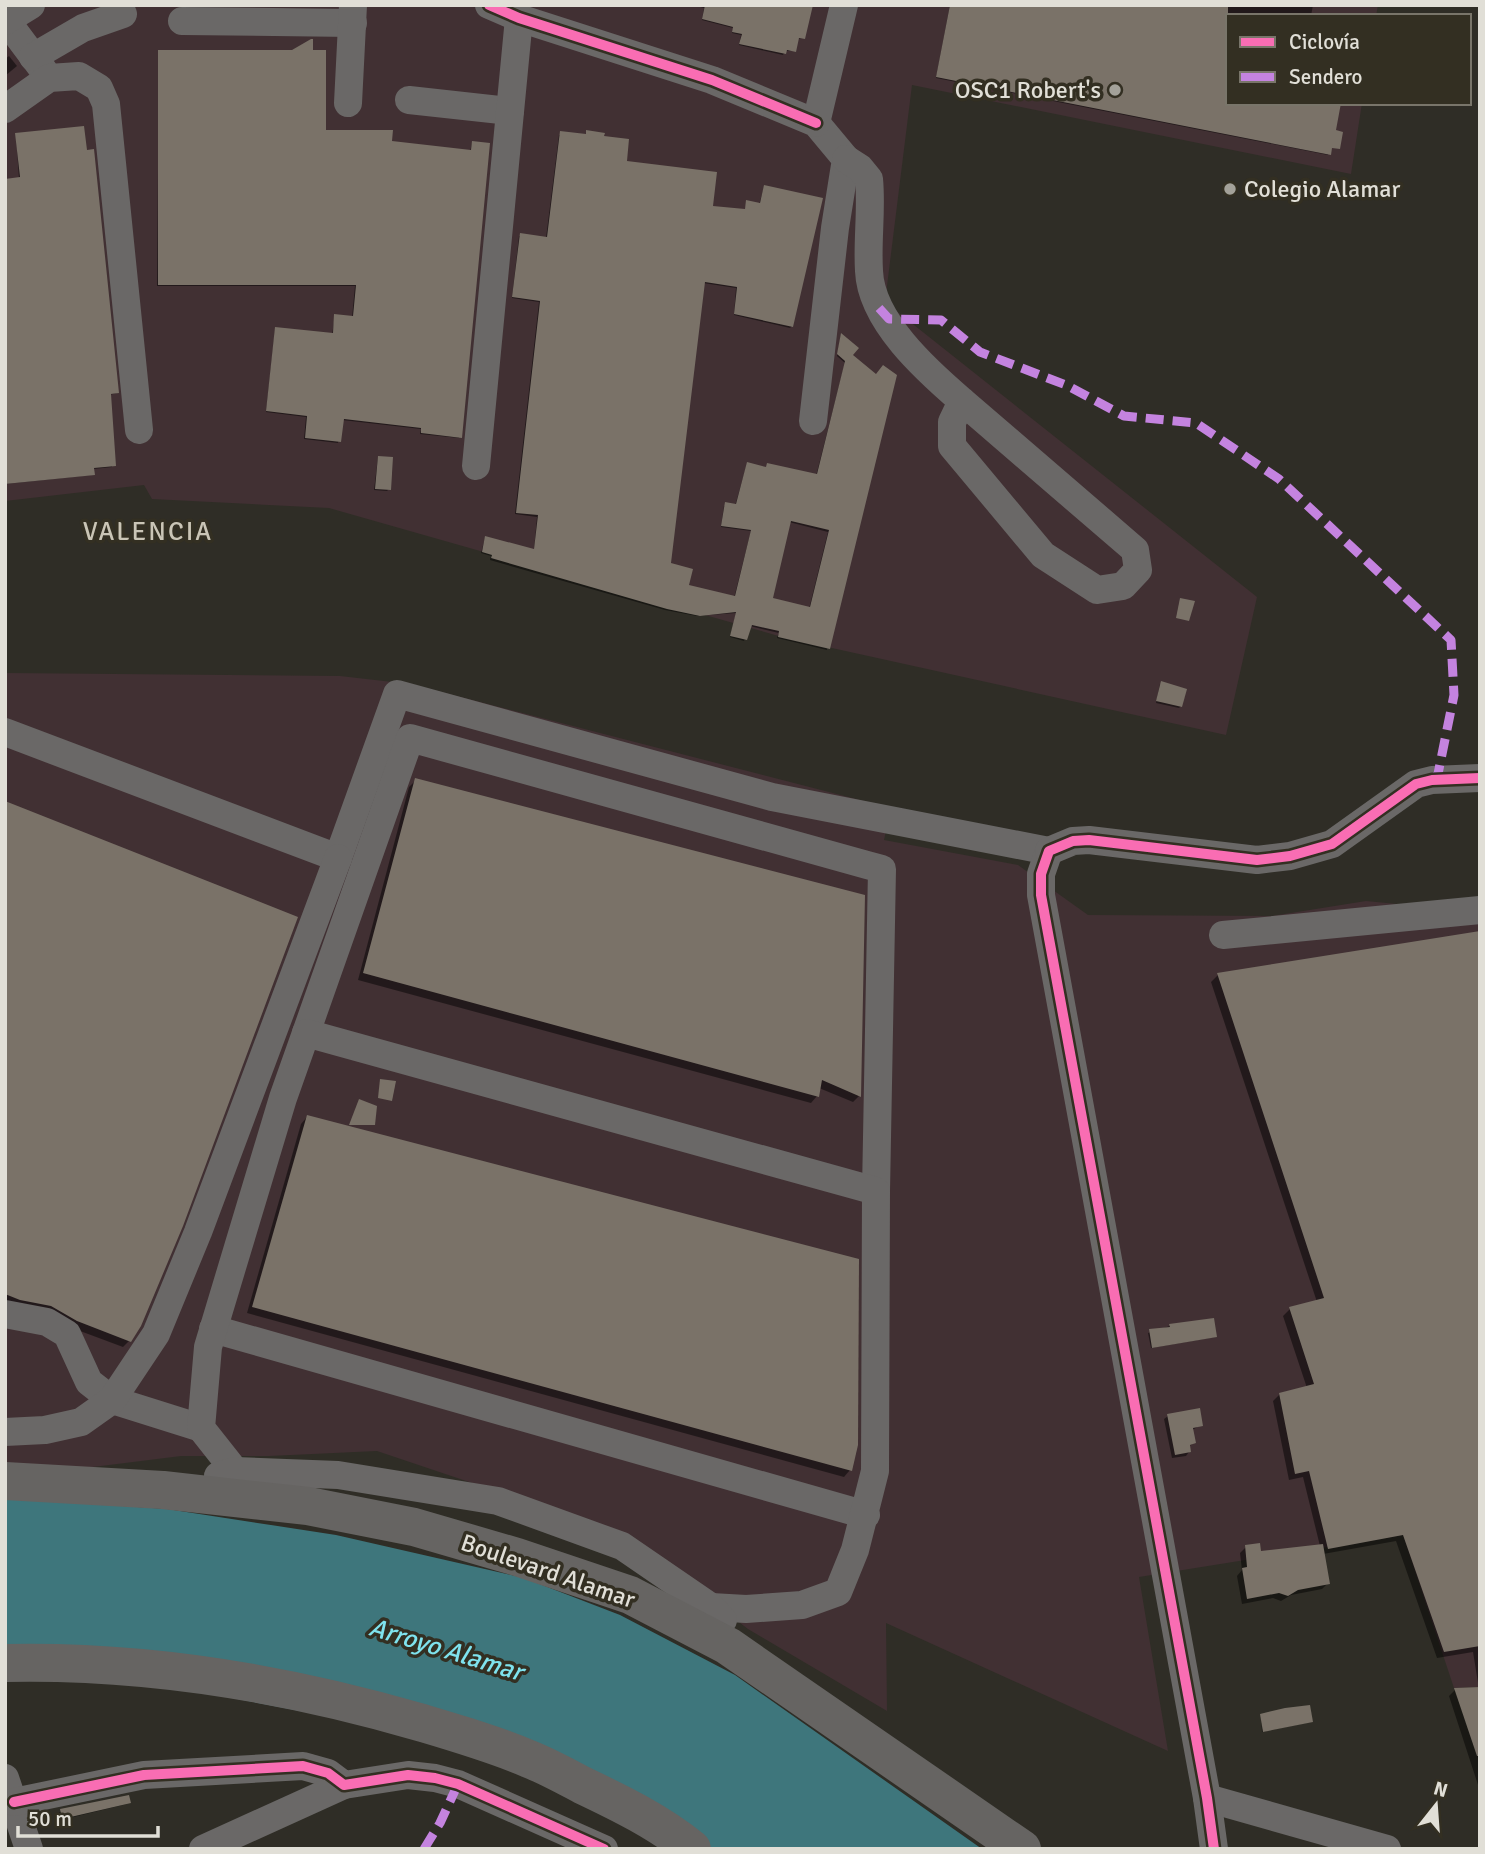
<svg xmlns="http://www.w3.org/2000/svg" width="1485" height="1854" viewBox="0 0 1485 1854" font-family="Signika,sans-serif">
	<style>
		.industrial { fill: #413033 }
		.water { fill: #3e767c }
		.shadow { fill: #0007; fill-rule: evenodd }
		.building { fill: #7a7268; fill-rule: evenodd }
		.lines { fill: none; stroke-linecap: round; stroke-linejoin: round }
		.minor { stroke: #6a6867; stroke-width: 28 }
		.highway { stroke: #666462; stroke-width: 38 }
		.quiet { stroke: #c483df; stroke-width: 9; stroke-dasharray: 18 9; stroke-linecap: butt }
		.cycleway-casing { stroke: #332f22; stroke-width: 15 }
		.cycleway { stroke: #f96db3; stroke-width: 10 }
		.poi-dot { fill: #a3a199; stroke: #332f22; stroke-width: 2.5 }
		.labels { text-anchor: middle; dominant-baseline: central; stroke-width: 7; stroke-linejoin: round; paint-order: stroke }
		.poi-label { font-size: 24px; fill: #e1dfd7; stroke: #332f22; text-anchor: end }
		.street-label { font-size: 24px; fill: #e1dfd7; stroke: #332f22 }
		.neighbourhood-label { font-size: 26px; letter-spacing: 2px; fill: #cac5b6; stroke: #332f22 }
		.water-label { font-size: 26px; font-style: italic; fill: #7fe3ee; stroke: #332f22 }
	</style>
	<rect width="100%" height="100%" fill="#2f2d26"/>
	<g class="industrial">
		<polygon points="5,5 1378,5 1376,16 1228,16 1228,103 1362,103 1351,174 912,85 885,302 1257,597 1226,735 782,637 329,508 152,499 144,485 5,501"/>
		<polygon points="5,673 340,676 410,684 891,808 884,840 1018,865 1088,915 1272,916 1366,901 1480,912 1480,1687 1454,1688 1403,1535 1139,1577 1168,1751 886,1623 887,1711 748,1629 624,1534 377,1451 269,1456 181,1456 5,1478"/>
	</g>
	<polygon class="water" points="5,1498 167,1509 336,1535 524,1578 620,1615 735,1675 982,1849 711,1849 548,1758 5,1655"/>
	<g class="shadow">
		<polygon points="693,5 811,5 804,38 797,39 794,51 785,51 783,55 739,45 741,35 732,33 733,28 702,20 704,8"/>
		<polygon points="950,5 1313,5 1311,16 1228,16 1228,103 1334,132 1338,148 1330,148 1328,155 936,78"/>
		<polygon points="159,52 324,132 390,143 470,152 472,143 459,438 420,434 421,429 342,420 338,443 304,439 306,417 266,412 275,330 332,335 335,316 352,318 355,286 157,286"/>
		<polygon points="9,56 17,66 5,76 5,59"/>
		<path d="M587,132l15,6 23,25 86,44 34,3 2,-8 12,3 5,-18 28,139 -2,2 -56,-13 2,-27 -33,-5 -34,281 17,23 48,11 17,-67 -30,-4 3,-21h11l12,-42 69,12 29,-113 -8,-7 4,-21 10,20 -24,295 -50,-12 2,-5 -29,-7 -6,15 -14,-4 6,-24 -39,3 -32,-6 -175,-50 1,-4 -10,-3 4,-15 49,12 3,-33 -22,-3 24,-212 -27,-4 7,-62 27,2 13,-103 26,1zM789,522l39,10 -19,77 -38,-10z"/>
		<polygon points="16,134 117,393 109,395 112,467 93,469 91,475 5,484 5,181 19,179"/>
		<polygon points="378,457 389,489 387,491 374,490"/>
		<polygon points="1160,684 1181,706 1179,708 1156,703"/>
		<polygon points="416,780 859,1096 853,1102 819,1088 817,1096 811,1103 358,980 409,787"/>
		<polygon points="5,803 130,1340 123,1347 5,1303"/>
		<polygon points="1480,932 1480,1791 1449,1696 1455,1690 1479,1689 1473,1652 1437,1658 1396,1541 1323,1554 1328,1583 1322,1589 1291,1595 1281,1601 1273,1598 1242,1604 1237,1576 1242,1570 1240,1553 1246,1547 1260,1553 1320,1546 1303,1477 1289,1480 1273,1401 1280,1394 1307,1388 1283,1316 1290,1309 1317,1302 1211,982 1218,975"/>
		<polygon points="307,1117 850,1470 844,1477 247,1313 301,1124"/>
		<polygon points="1170,1326 1215,1337 1151,1348 1148,1333"/>
		<polygon points="1168,1416 1201,1425 1192,1430 1194,1443 1188,1447 1189,1452 1186,1456 1172,1458 1164,1419"/>
		<polygon points="1261,1716 1311,1722 1262,1732"/>
		<polygon points="127,1804 61,1820 59,1813 61,1811"/>
	</g>
	<g class="building">
		<polygon points="705,5 813,5 805,39 799,38 796,52 787,50 786,54 739,44 742,34 732,32 733,27 702,19"/>
		<polygon points="950,5 1228,5 1228,103 1341,103 1336,130 1343,132 1340,149 1332,148 1331,155 936,77"/>
		<polygon points="311,39 313,39 313,50 326,50 326,130 393,130 392,141 471,150 472,141 490,143 462,438 421,433 421,428 344,419 341,442 305,438 307,416 266,411 275,327 333,333 334,314 353,316 356,285 158,285 158,50 292,50"/>
		<polygon points="84,126 87,150 94,149 119,393 111,394 116,466 94,468 95,475 5,484 5,179 20,177 15,133"/>
		<path d="M586,130l19,3 -1,3 25,3 -2,22 90,11 -4,34 32,3 1,-9 14,3 4,-18 59,13 -30,129 -59,-13 3,-27 -32,-5 -34,281 22,6 -4,16 46,11 16,-66 -30,-4 4,-24 11,2 11,-42 19,5 1,-4 50,11 28,-113 -8,-7 4,-21 18,15 -6,7 23,19 7,-9 14,10 -67,274 -52,-12 1,-6 -27,-6 -5,15 -17,-4 6,-24 -36,4 -33,-7 -176,-51 1,-3 -10,-3 3,-16 49,13 4,-34 -22,-2 24,-212 -28,-4 8,-64 27,4 13,-106 26,3zM791,521l38,9 -19,77 -37,-9z"/>
		<polygon points="378,456 393,457 391,490 375,489"/>
		<polygon points="1180,598 1195,601 1189,621 1176,618"/>
		<polygon points="1161,681 1187,689 1182,707 1156,701"/>
		<polygon points="415,778 865,895 861,1097 822,1080 819,1097 363,973"/>
		<polygon points="5,801 298,917 183,1226 141,1326 131,1342 77,1321 51,1306 20,1300 5,1294"/>
		<polygon points="1480,931 1480,1646 1444,1652 1403,1535 1328,1549 1309,1471 1295,1474 1279,1393 1314,1384 1289,1307 1324,1298 1217,973"/>
		<polygon points="380,1079 396,1081 392,1101 378,1098"/>
		<polygon points="359,1099 377,1106 375,1125 349,1125"/>
		<polygon points="307,1115 859,1259 858,1445 852,1471 252,1307"/>
		<polygon points="1214,1318 1217,1337 1152,1348 1149,1329 1170,1327 1169,1324"/>
		<polygon points="1200,1408 1203,1426 1193,1428 1196,1443 1190,1445 1191,1452 1175,1455 1167,1414"/>
		<polygon points="1260,1543 1261,1551 1323,1544 1330,1584 1298,1590 1288,1596 1279,1593 1247,1599 1242,1568 1247,1567 1245,1545"/>
		<polygon points="1480,1687 1480,1756 1477,1756 1454,1688"/>
		<polygon points="1310,1705 1313,1722 1263,1732 1260,1714 1285,1708"/>
		<polygon points="129,1795 131,1803 62,1819 60,1809"/>
	</g>
	<g class="lines">
		<g class="minor">
			<polyline points="489,5 519,18 712,80 816,123 846,159 835,228 813,421"/>
			<polyline points="6,20 44,71"/>
			<polyline points="5,21 31,5"/>
			<polyline points="182,21 353,23"/>
			<polyline points="33,57 83,28 123,14"/>
			<polyline points="409,100 510,111"/>
			<polyline points="348,103 353,5"/>
			<polyline points="5,109 49,78 79,76 99,88 106,104 139,430"/>
			<polyline points="816,123 844,5"/>
			<path d="M846,159l14,9 9,11c3,31 -2,61 0,92 2,50 57,99 93,130l173,149 3,20 -15,16 -26,4 -54,-35 -91,-109v-24l10,-21"/>
			<polyline points="476,466 519,18"/>
			<polyline points="5,732 338,858 397,694 772,797 1049,851"/>
			<polyline points="1049,851 1041,874 1041,895 1207,1798 1214,1849"/>
			<polyline points="1049,851 1073,841 1089,840 1257,860 1290,856 1332,844 1416,784 1432,780 1480,778"/>
			<polyline points="1223,935 1480,910"/>
			<polyline points="306,1033 410,738 867,865 882,869 876,1191"/>
			<polyline points="5,1314 47,1322 67,1334 89,1382 112,1400 201,1428"/>
			<polyline points="213,1329 866,1515"/>
			<polyline points="5,1432 45,1430 81,1422 112,1400 156,1334 198,1232 338,858"/>
			<polyline points="235,1471 201,1428 208,1347 283,1098 306,1033 876,1191 875,1471 855,1550 838,1592 802,1605 746,1609 711,1607"/>
			<polyline points="218,1476 235,1471 338,1475 498,1501 622,1546 711,1607 723,1620"/>
			<polyline points="5,1778 29,1849"/>
			<polyline points="1207,1798 1387,1849"/>
			<polyline points="14,1802 144,1775 303,1766 328,1773 344,1785 408,1775 435,1778 458,1784 604,1849"/>
			<polyline points="203,1849 344,1785"/>
		</g>
		<g class="highway">
			<polyline points="5,1481 163,1490 308,1506 414,1527 517,1557 630,1595 728,1646 1022,1849"/>
			<path d="M5,1663c140,-3 280,20 414,59 37,11 75,22 110,37 18,7 36,17 53,26 38,18 77,37 110,64"/>
		</g>
		<g class="quiet">
			<polyline points="879,308 889,319 941,320 980,352 1066,385 1124,416 1196,423 1279,479 1451,640 1454,695 1438,774 1432,780"/>
			<polyline points="424,1849 440,1823 458,1784"/>
		</g>
		<g class="cycleway-casing">
			<g id="cycleway">
				<polyline points="489,5 519,18 712,80 816,123"/>
				<polyline points="14,1802 144,1775 303,1766 328,1773 344,1785 408,1775 435,1778 458,1784 604,1849"/>
				<polyline points="1214,1849 1207,1798 1041,895 1041,874 1049,851 1073,841 1089,840 1257,860 1290,856 1332,844 1416,784 1432,780 1480,778"/>
			</g>
		</g>
		<use href="#cycleway" class="cycleway"/>
	</g>
	<g class="poi-dot">
		<circle cx="1115" cy="90" r="7"/>
		<circle cx="1230" cy="189" r="7"/>
	</g>
	<g class="labels">
		<g class="poi-label">
			<text x="1101" y="90">OSC1 Robert's</text>
			<text x="1244" y="189" text-anchor="start">Colegio Alamar</text>
		</g>
		<g class="street-label">
			<text transform="translate(548 1571) rotate(19)">Boulevard Alamar</text>
		</g>
		<g class="neighbourhood-label">
			<text x="148" y="532">VALENCIA</text>
		</g>
		<g class="water-label">
			<text transform="translate(446 1650) rotate(17)">Arroyo Alamar</text>
		</g>
	</g>
	<rect width="1485" height="1854" fill="none" stroke="#e1dfd7" stroke-width="14"/>
	<rect x="1226" y="14" width="245" height="91" fill="#332f22" stroke="#79756a" stroke-width="2"/>
	<rect x="1240" y="37" width="35" height="10" fill="#f96db3" stroke="#79756a" stroke-width="2"/>
	<text x="1289" y="49" font-size="21" fill="#e1dfd7">Ciclovía</text>
	<rect x="1240" y="72" width="35" height="10" fill="#c483df" stroke="#79756a" stroke-width="2"/>
	<text x="1289" y="84" font-size="21" fill="#e1dfd7">Sendero</text>
	<g transform="translate(1436 1805) rotate(17)" stroke="#332f22" stroke-width="5" paint-order="stroke">
	<path d="M0-5L12 26L0 18L-12 26Z" fill="#e1dfd7"/>
	<text y="-10" font-size="19" font-weight="bold" text-anchor="middle" fill="#e1dfd7">N</text>
	</g>
	<path d="M18 1826v10h140v-10" fill="none" stroke="#e1dfd7" stroke-width="3.5"/>
	<text x="28" y="1826" font-size="21" fill="#e1dfd7" stroke="#332f22" stroke-width="5" paint-order="stroke">50 m</text>
</svg>
